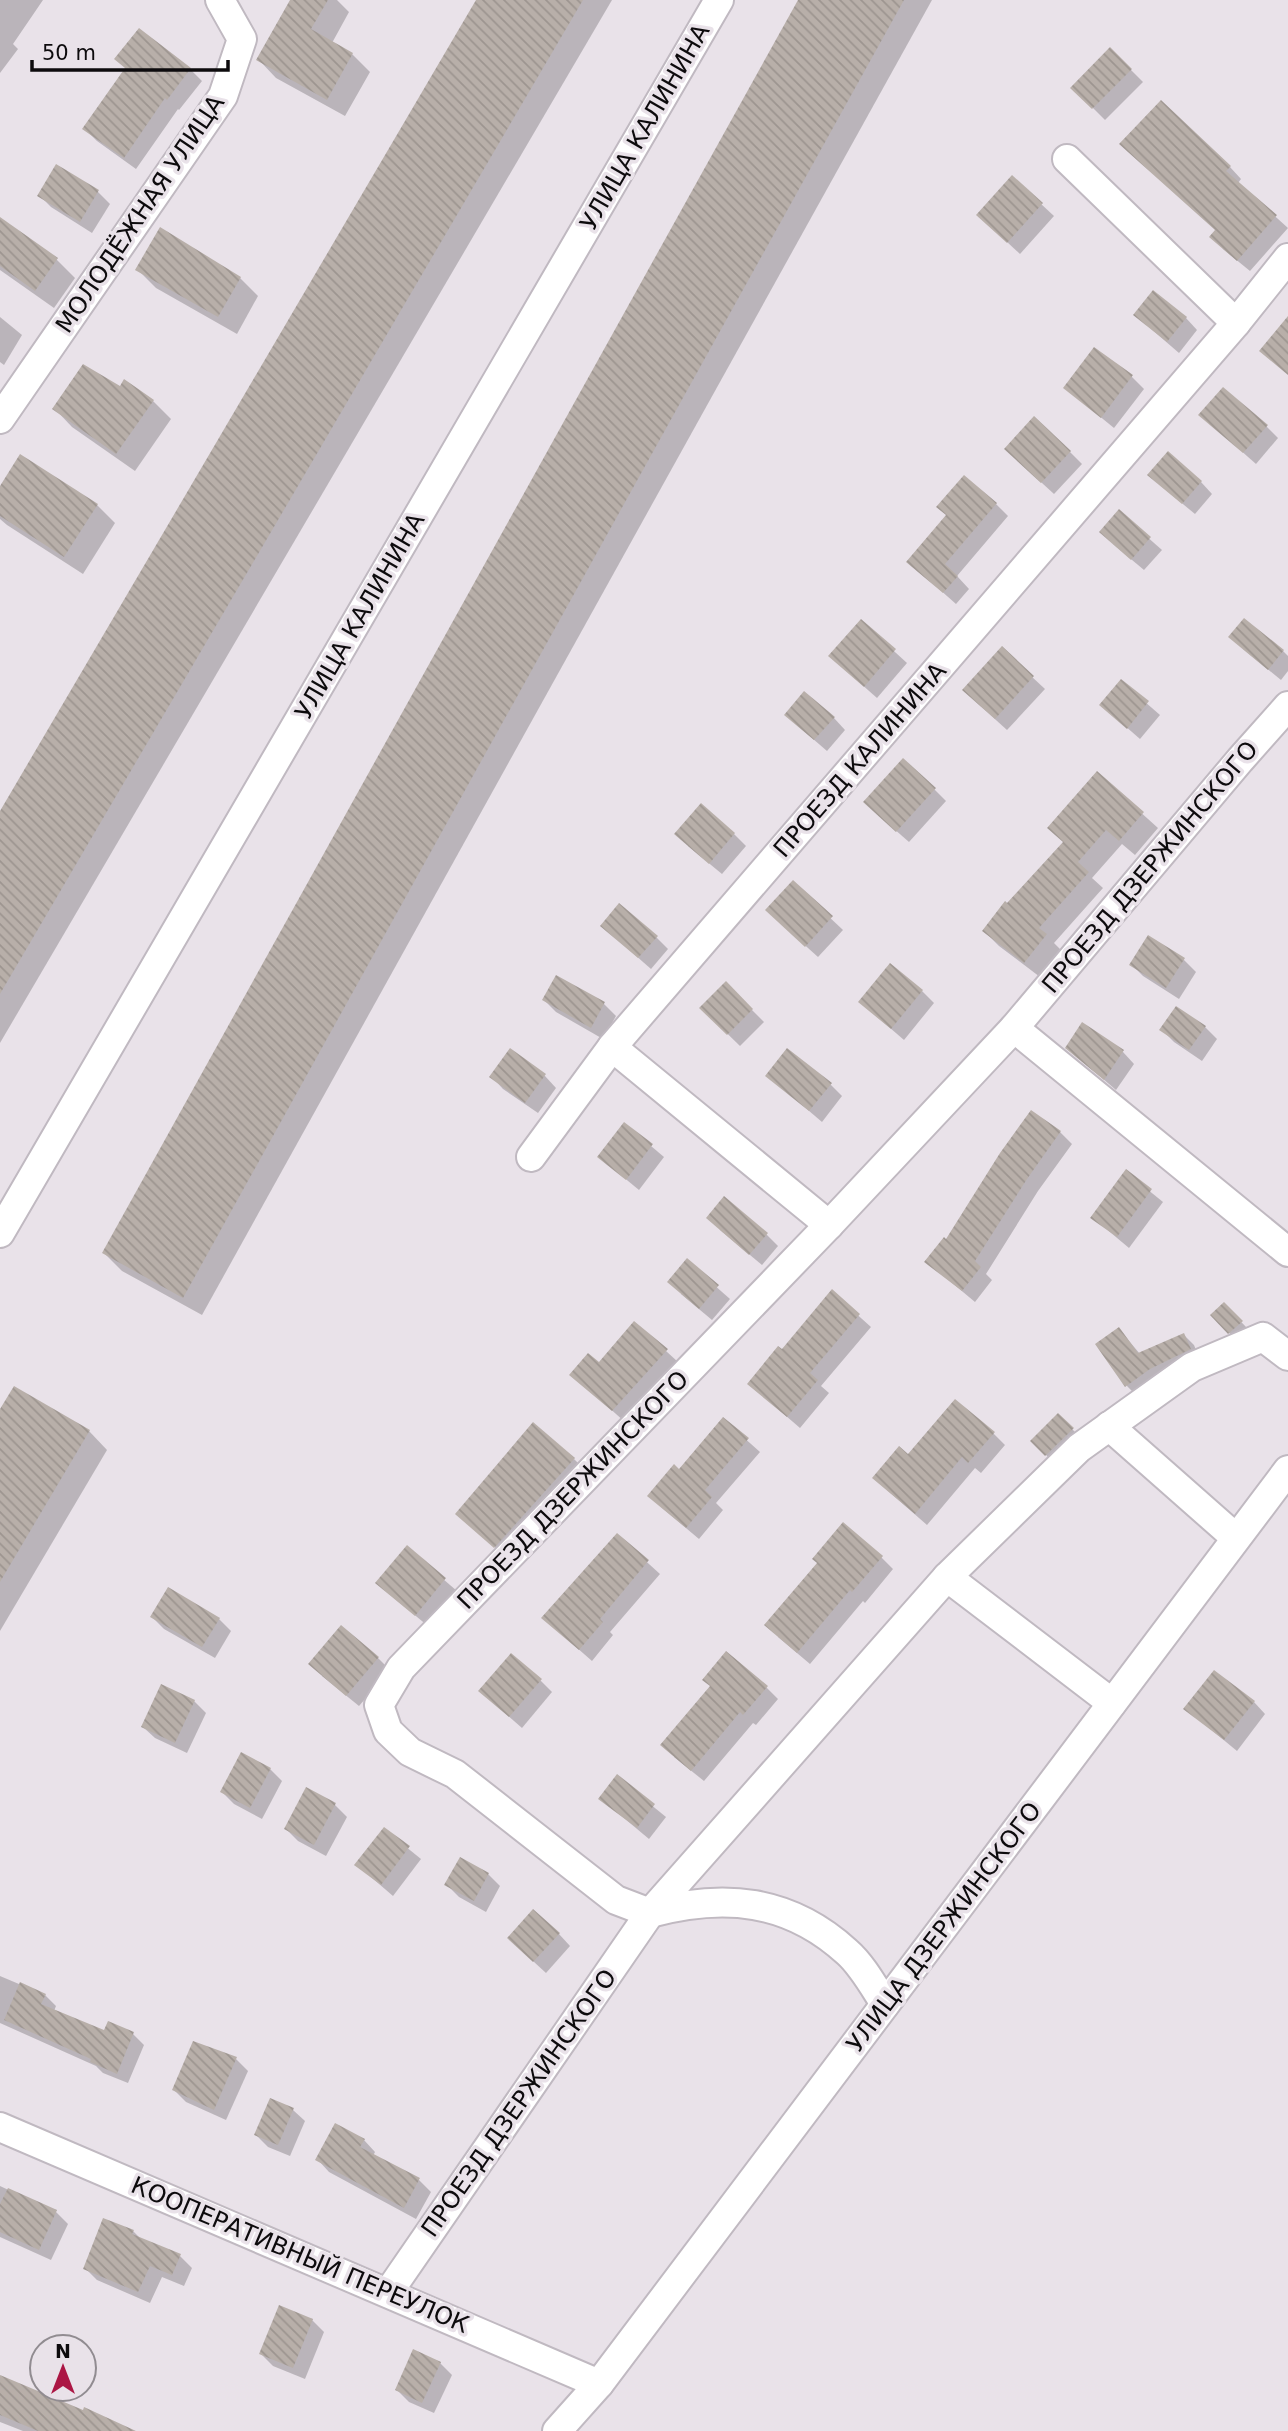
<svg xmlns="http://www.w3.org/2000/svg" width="1288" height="2431" viewBox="0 0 1288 2431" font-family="'DejaVu Sans',sans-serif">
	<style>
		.shadow { fill: #0003 }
		.building { fill: url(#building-back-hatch) }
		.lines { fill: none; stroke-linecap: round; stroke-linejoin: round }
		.street-casing { stroke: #c0b9c1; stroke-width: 32 }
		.street { stroke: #fff; stroke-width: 28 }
		.labels { text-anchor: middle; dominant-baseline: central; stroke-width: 7; stroke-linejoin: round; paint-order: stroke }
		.street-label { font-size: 24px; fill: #0d0b0d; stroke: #e9e2e9 }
	</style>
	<defs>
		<pattern id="building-back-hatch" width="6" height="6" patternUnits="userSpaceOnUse" patternTransform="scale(1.75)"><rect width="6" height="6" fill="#b8afa9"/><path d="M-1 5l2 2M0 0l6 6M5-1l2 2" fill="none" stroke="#9d9590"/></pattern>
	</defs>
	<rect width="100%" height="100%" fill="#e9e2e9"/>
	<g class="shadow">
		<polygon points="0,0 43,0 13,44 18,49 0,73"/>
		<polygon points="292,0 337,0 349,12 332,43 352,54 370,72 345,116 276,78 258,59"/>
		<polygon points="478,0 612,0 0,1043 0,814"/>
		<polygon points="800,0 932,0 202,1315 122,1271 104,1253"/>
		<polygon points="1111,50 1143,82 1105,120 1073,88"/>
		<polygon points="190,69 202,81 179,110 178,109 136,169 97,141 85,129"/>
		<polygon points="1133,155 1230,167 1241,179 1238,183 1288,228 1250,271 1223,249 1217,230"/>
		<polygon points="57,167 98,192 110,204 92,233 51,207 39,195"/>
		<polygon points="1012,177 1054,216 1020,254 990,226"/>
		<polygon points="0,219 57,260 75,278 54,308 0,270"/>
		<polygon points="138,270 240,278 258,296 237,334 156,288"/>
		<polygon points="1135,315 1186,318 1197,330 1179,353"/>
		<polygon points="0,317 22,335 4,365 0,362"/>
		<polygon points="1095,349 1132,377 1144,389 1114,428 1065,388"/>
		<polygon points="120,389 153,401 171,419 135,471 72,427 54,408"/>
		<polygon points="1213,426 1266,426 1278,438 1256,464"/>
		<polygon points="1070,452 1082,464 1054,494 1018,461"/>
		<polygon points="1201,482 1212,494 1195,514 1161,486"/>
		<polygon points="0,489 97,505 115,523 83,574 7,525 0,519"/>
		<polygon points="996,504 1008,516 957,576 969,589 956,604 921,573 948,515"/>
		<polygon points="1119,512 1162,550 1144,570 1113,544"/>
		<polygon points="861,621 907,663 877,698 843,668"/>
		<polygon points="1002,649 1045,689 1007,730 976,702"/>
		<polygon points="1243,649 1283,651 1288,656 1288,671 1281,680"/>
		<polygon points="1121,681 1160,715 1140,739 1101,705"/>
		<polygon points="834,718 845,730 827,751 798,726"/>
		<polygon points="1097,773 1158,828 1135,855 1122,844 1092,878 1103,888 1054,943 1061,950 1040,977 999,946 984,931 1065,843"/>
		<polygon points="934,789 946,801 909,842 877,814"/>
		<polygon points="734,834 746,846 722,874 688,846"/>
		<polygon points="793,883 843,930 818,957 779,922"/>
		<polygon points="602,926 656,937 668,949 651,969"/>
		<polygon points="1184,960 1196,972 1179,999 1143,976 1131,964"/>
		<polygon points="726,984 764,1022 740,1046 701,1008"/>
		<polygon points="922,991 934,1003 904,1040 860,1002"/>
		<polygon points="544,1000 604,1004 616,1016 603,1039 556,1012"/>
		<polygon points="1177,1008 1205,1027 1217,1039 1202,1061 1174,1042 1162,1030"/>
		<polygon points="1067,1048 1123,1052 1134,1064 1116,1090"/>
		<polygon points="767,1075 830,1084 842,1096 822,1122"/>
		<polygon points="545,1076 556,1088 538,1113 503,1089 492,1077"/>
		<polygon points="1032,1112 1060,1132 1072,1144 1038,1191 986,1274 992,1280 975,1302 927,1262 947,1242"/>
		<polygon points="625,1124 664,1157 639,1190 599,1157"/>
		<polygon points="1126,1172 1163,1202 1129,1248 1092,1217"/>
		<polygon points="720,1230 766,1234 778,1246 762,1265"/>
		<polygon points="687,1261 730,1299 712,1320 681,1294"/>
		<polygon points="832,1292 871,1327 821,1386 829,1393 800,1428 749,1384 782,1351"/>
		<polygon points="1224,1304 1247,1328 1234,1338 1212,1315"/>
		<polygon points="1119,1329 1140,1354 1184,1335 1194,1345 1200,1360 1137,1396 1127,1386"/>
		<polygon points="666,1351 678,1362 625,1422 572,1375 600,1365"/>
		<polygon points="0,1412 89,1431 107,1450 0,1631"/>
		<polygon points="1058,1415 1084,1441 1058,1467 1032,1441"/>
		<polygon points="723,1419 760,1452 716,1503 723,1510 699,1539 661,1507 679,1471"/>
		<polygon points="993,1433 1005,1445 981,1473 975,1468 927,1525 887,1490 908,1456"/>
		<polygon points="574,1459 586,1471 507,1558 457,1514"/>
		<polygon points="617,1535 660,1574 610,1632 613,1635 592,1661 543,1618"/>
		<polygon points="407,1548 457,1591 428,1626 389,1594"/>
		<polygon points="881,1557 893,1569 865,1603 863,1601 810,1664 778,1637"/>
		<polygon points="152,1617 219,1619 231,1631 215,1658 164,1629"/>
		<polygon points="378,1658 390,1670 359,1706 322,1676"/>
		<polygon points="540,1680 552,1692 522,1728 480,1691"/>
		<polygon points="711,1687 766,1687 778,1699 756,1725 753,1723 704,1781 674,1757"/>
		<polygon points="194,1701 206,1713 187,1753 155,1738 143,1727"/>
		<polygon points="1254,1702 1265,1714 1237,1751 1186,1709"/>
		<polygon points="242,1754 270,1769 282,1781 262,1819 234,1804 222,1792"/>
		<polygon points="617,1777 666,1817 649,1839 600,1798"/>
		<polygon points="335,1805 347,1817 326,1856 298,1841 286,1829"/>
		<polygon points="384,1829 421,1859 393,1896 357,1865"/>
		<polygon points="488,1874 500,1886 486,1912 459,1897 447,1885"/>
		<polygon points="559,1934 570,1946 546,1973 521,1950"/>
		<polygon points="0,1976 45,1995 56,2006 54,2011 105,2032 133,2034 144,2045 128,2083 103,2073 96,2066 0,2023"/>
		<polygon points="236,2059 248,2071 226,2120 186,2102 174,2090"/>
		<polygon points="293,2110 305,2121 290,2156 268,2147 256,2135"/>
		<polygon points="364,2140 375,2152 373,2156 419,2180 431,2192 416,2219 329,2172 318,2160"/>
		<polygon points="0,2186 56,2212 68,2224 51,2260 0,2237"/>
		<polygon points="133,2231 142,2240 180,2256 192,2268 184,2286 162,2277 150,2303 97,2280 85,2268"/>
		<polygon points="312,2320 324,2332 305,2379 273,2366 261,2354"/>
		<polygon points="440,2363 452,2375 434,2413 409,2402 397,2390"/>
		<polygon points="0,2377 132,2431 23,2431 0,2422"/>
	</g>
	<g class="building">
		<polygon points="290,0 328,0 311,29 353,53 327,100 256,60"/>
		<polygon points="476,0 583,0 0,994 0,811"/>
		<polygon points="798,0 904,0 183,1298 102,1253"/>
		<polygon points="139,28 191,68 167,100 165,98 124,158 82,129 125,68 114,59"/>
		<polygon points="1110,47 1132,69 1092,109 1070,88"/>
		<polygon points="1161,100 1231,166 1226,171 1277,215 1237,261 1209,237 1215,230 1119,144"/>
		<polygon points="56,164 99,190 80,222 37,196"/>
		<polygon points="1012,175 1043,203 1007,243 976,215"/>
		<polygon points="0,217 58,258 35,291 0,266"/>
		<polygon points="160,227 241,277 218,317 135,270"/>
		<polygon points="1153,290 1187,317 1167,342 1133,315"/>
		<polygon points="1288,316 1288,375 1259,351"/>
		<polygon points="1094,347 1133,375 1101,418 1063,388"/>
		<polygon points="83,364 120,386 124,379 154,400 116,454 52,409"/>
		<polygon points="1223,387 1268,425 1243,453 1198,415"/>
		<polygon points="1034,416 1071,451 1041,483 1004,449"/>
		<polygon points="1168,451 1202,481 1182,504 1147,475"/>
		<polygon points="20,454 98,504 64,557 0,516 0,486"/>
		<polygon points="964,475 997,503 945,564 958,576 943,593 906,562 946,515 936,507"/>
		<polygon points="1119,509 1151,537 1131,560 1099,532"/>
		<polygon points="1244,618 1284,650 1268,670 1228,637"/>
		<polygon points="861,619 896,649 864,687 828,656"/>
		<polygon points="1002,646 1034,676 995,719 962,690"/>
		<polygon points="1121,679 1149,701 1127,729 1099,705"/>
		<polygon points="804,691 835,717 814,740 784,715"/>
		<polygon points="903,758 936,788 896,832 863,802"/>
		<polygon points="1097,771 1144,812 1119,841 1106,830 1078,862 1089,872 1039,928 1047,934 1024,963 982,931 1005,901 1007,903 1063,842 1047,828"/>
		<polygon points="701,803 735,833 709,864 674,834"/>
		<polygon points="793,880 833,916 805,947 765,910"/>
		<polygon points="619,903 658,936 638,958 600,926"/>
		<polygon points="1148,935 1185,958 1166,988 1129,965"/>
		<polygon points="890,963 923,990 891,1029 858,1002"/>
		<polygon points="556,975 605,1002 591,1028 542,1000"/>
		<polygon points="726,981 753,1009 727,1035 699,1008"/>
		<polygon points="1176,1006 1206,1026 1189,1050 1159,1030"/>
		<polygon points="1082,1022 1124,1050 1104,1080 1065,1048"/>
		<polygon points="510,1048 546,1074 525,1103 489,1077"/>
		<polygon points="787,1048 832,1083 809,1111 765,1076"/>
		<polygon points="1031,1110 1061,1131 1027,1179 975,1261 981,1267 962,1291 924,1262 944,1237 946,1239 1000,1153"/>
		<polygon points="624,1122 653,1144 626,1180 597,1157"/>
		<polygon points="1126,1169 1152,1189 1117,1237 1090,1218"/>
		<polygon points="724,1196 768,1233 749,1255 706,1218"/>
		<polygon points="687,1258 719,1285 699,1309 667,1282"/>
		<polygon points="832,1289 860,1314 810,1373 818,1380 787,1417 747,1384 778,1346 782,1349"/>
		<polygon points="1224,1302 1243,1321 1228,1334 1210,1315"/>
		<polygon points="634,1321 668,1349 612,1411 569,1375 588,1353 599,1362"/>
		<polygon points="1119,1327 1138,1353 1184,1333 1191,1349 1150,1369 1125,1387 1095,1344"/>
		<polygon points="14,1386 90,1430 0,1582 0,1409"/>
		<polygon points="955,1399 995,1432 968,1463 962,1457 915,1514 872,1478 899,1446 908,1454"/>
		<polygon points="1058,1413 1074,1428 1045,1456 1030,1441"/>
		<polygon points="723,1417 749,1438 705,1490 712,1497 686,1528 647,1496 674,1464 679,1469"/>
		<polygon points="533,1422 575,1458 494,1548 455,1514"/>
		<polygon points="843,1522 883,1556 852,1592 850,1590 797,1653 764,1625 817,1563 812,1559"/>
		<polygon points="617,1533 649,1560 600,1619 603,1622 579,1650 541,1618"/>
		<polygon points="407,1545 446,1578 415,1616 375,1583"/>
		<polygon points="168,1587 220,1618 202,1647 150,1617"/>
		<polygon points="341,1625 379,1657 346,1696 308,1664"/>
		<polygon points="726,1651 768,1686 743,1715 740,1712 691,1771 660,1745 710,1686 702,1680"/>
		<polygon points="511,1653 542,1679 509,1717 478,1691"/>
		<polygon points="1214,1670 1255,1701 1224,1740 1183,1709"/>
		<polygon points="161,1684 195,1700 175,1743 141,1727"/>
		<polygon points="241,1752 271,1768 250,1808 220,1792"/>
		<polygon points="617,1774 655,1804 637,1828 598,1799"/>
		<polygon points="306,1787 336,1803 314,1845 284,1829"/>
		<polygon points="384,1827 410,1846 381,1885 354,1865"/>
		<polygon points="460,1857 489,1873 474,1901 444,1885"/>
		<polygon points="533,1909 560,1933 533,1962 507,1938"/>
		<polygon points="20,1982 46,1994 41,2004 104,2030 108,2021 134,2032 117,2074 90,2062 91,2059 4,2020"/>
		<polygon points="193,2041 237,2057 214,2110 172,2090"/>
		<polygon points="270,2098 294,2108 278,2145 254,2135"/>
		<polygon points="335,2123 365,2139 360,2147 420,2178 404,2208 315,2160"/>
		<polygon points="8,2188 57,2210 39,2250 0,2232 0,2204"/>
		<polygon points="103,2218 134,2230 132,2234 181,2254 172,2275 150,2266 138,2292 83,2269"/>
		<polygon points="279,2305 313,2319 293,2368 259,2354"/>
		<polygon points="413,2349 441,2362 422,2403 395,2390"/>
		<polygon points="0,2375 83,2410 84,2407 136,2431 38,2431 0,2415"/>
	</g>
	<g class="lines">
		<g class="street-casing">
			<g id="street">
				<polyline points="1067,159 1236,323"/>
				<polyline points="0,419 223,96 242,39 220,0"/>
				<polyline points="1014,1028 1288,1252"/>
				<polyline points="531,1157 612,1047"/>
				<polyline points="829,1225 612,1047 1236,323 1288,258"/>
				<polyline points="0,1233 719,0"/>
				<polyline points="1109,1426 1236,1538"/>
				<polyline points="947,1577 1079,1448 1192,1367 1263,1337 1288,1356"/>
				<polyline points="650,1913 947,1577 1112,1703"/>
				<path d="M650,1913c74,-20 139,-14 197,39 15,13 27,35 38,52"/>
				<polyline points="0,2127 599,2384"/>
				<polyline points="388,2293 650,1913 616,1900 455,1774 410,1752 388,1731 379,1705 401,1668 829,1225 1014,1028 1240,760 1288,706"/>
				<polyline points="557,2431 599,2384 1288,1470"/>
			</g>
		</g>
		<use href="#street" class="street"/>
	</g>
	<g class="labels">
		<g class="street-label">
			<text transform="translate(645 127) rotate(-60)">УЛИЦА КАЛИНИНА</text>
			<text transform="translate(140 214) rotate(-56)">МОЛОДЁЖНАЯ УЛИЦА</text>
			<text transform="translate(360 616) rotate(-60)">УЛИЦА КАЛИНИНА</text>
			<text transform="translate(860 760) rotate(-49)">ПРОЕЗД КАЛИНИНА</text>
			<text transform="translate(1150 867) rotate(-50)">ПРОЕЗД ДЗЕРЖИНСКОГО</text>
			<text transform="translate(573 1490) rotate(-46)">ПРОЕЗД ДЗЕРЖИНСКОГО</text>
			<text transform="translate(944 1927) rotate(-53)">УЛИЦА ДЗЕРЖИНСКОГО</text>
			<text transform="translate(519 2103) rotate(-55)">ПРОЕЗД ДЗЕРЖИНСКОГО</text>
			<text transform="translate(300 2255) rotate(23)">КООПЕРАТИВНЫЙ ПЕРЕУЛОК</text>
		</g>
	</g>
	<g transform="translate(63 2368)"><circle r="33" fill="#e9e2e9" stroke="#918c91" stroke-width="2"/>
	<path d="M0-5L12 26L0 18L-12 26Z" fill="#ab1644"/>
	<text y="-10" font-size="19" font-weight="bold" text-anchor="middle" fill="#0d0b0d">N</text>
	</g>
	<path d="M32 60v10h196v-10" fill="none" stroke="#0d0b0d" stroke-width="3.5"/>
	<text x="42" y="60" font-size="21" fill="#0d0b0d" stroke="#e9e2e9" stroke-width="5" paint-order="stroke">50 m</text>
</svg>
